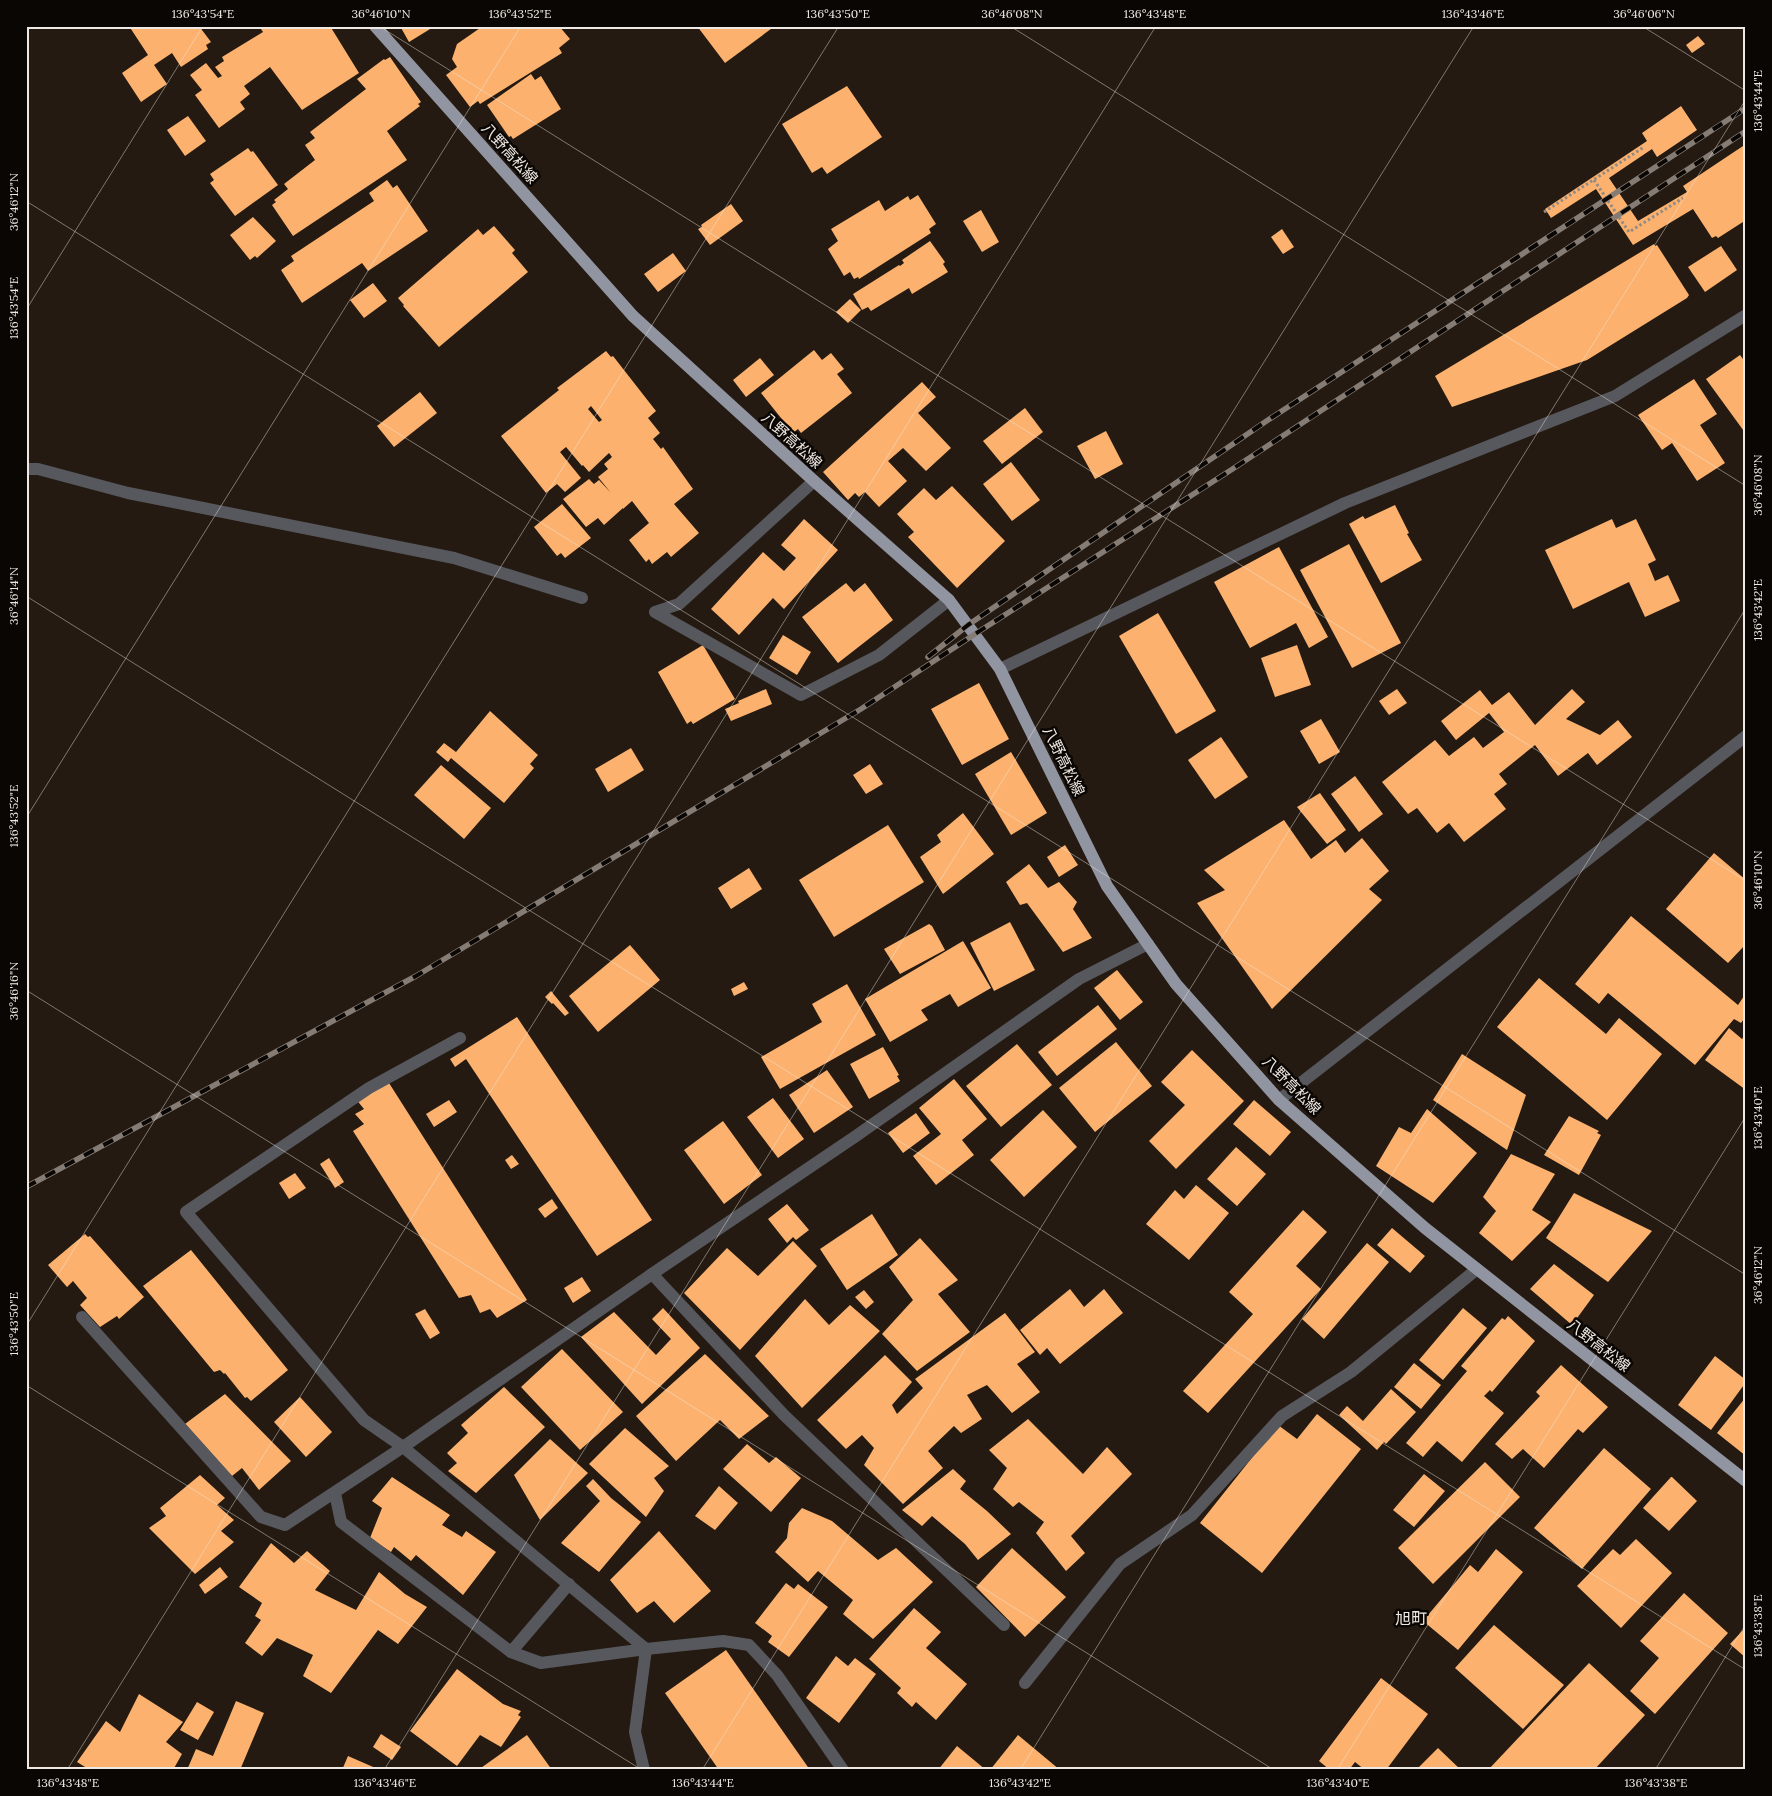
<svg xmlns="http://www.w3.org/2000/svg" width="1772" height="1796" viewBox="0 0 1772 1796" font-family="Lora,'Noto Sans JP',serif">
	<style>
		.building { fill: #fcb26e; fill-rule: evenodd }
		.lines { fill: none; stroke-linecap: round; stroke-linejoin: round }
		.path { stroke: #938a83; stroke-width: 3; stroke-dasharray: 2.5 2.5; stroke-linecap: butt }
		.minor { stroke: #56585e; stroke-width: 12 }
		.major { stroke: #9194a1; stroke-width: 12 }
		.rail-casing { stroke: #857c75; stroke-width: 5.5 }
		.rail { stroke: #0a0603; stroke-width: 4; stroke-dasharray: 11; stroke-linecap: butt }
		.ticks { fill: none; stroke: #f0e8e2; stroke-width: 1; stroke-opacity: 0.45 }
		.labels { text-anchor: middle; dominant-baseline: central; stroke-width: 5; stroke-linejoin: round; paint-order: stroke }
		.street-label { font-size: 15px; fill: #f0e8e2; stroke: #0a0603 }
		.neighbourhood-label { font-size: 16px; fill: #f0e8e2; stroke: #0a0603 }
		.neatline { fill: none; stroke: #f0e8e2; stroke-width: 2 }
		.ticks-label { font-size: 12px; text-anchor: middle; fill: #f0e8e2 }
	</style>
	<rect width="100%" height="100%" fill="#241a11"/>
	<g class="building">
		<polygon points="129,26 199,26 211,42 206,45 208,49 181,67 172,53 154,65 167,84 141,102 122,73 148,55"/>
		<polygon points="259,26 330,26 359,73 302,110 270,67 244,86 250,94 240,102 245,109 219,128 195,95 202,90 190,75 206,63 218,78 222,76 215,67 224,61 222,57 263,32"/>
		<polygon points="400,26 435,26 409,42"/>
		<polygon points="483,26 559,26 570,39 559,48 562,53 480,104 478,101 470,107 446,75 457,67 452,59 457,44"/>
		<polygon points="697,26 775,26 725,63"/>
		<polygon points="1698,36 1705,44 1692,53 1686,45"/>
		<polygon points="390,57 421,102 418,104 420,106 387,131 407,160 293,236 272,205 276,202 274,200 288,189 284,184 315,160 305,145 315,138 310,132 366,89 357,79 384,59 385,60"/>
		<polygon points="531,74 535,80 541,76 561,109 513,139 511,136 509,137 487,105"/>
		<polygon points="847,86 882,137 827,174 822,167 812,173 782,124"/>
		<polygon points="1681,106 1697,130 1657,157 1652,149 1609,178 1638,221 1687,192 1683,186 1746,144 1746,220 1718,238 1716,236 1712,238 1693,209 1633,245 1596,189 1551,218 1545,209 1647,141 1642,133"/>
		<polygon points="188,116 206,141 185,156 167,130"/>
		<polygon points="248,148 251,152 253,151 278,185 235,216 210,183 214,180 210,174"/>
		<polygon points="387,180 393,188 397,185 428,231 368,271 362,263 302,303 281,270 294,261 291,256 374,201 369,193"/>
		<polygon points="918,195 936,224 929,229 931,233 859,279 858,277 854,279 850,272 844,276 828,249 838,241 831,229 879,200 885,211 908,196 910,200"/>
		<polygon points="731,204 743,221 710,245 698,229 702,227 701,225"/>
		<polygon points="981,210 999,242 982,252 963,221"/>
		<polygon points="253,217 276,241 257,258 255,256 250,260 230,235"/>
		<polygon points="494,226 515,250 512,253 528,272 439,347 403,306 404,305 398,298 478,229 483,235"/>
		<polygon points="1282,229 1294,247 1283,254 1271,237"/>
		<polygon points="930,241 945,262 943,264 948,272 912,294 909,288 871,311 868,307 862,310 853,294 899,265 900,266 904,263 902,260"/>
		<polygon points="1654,244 1655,246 1657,245 1689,295 1687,298 1587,360 1452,407 1435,376"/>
		<polygon points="1721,246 1737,270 1705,292 1688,267"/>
		<polygon points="673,253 686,271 658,292 644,274"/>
		<polygon points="373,283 387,301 364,318 350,300"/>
		<polygon points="850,299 861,310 848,323 836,312"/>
		<polygon points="814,350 822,360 831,353 844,369 837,374 852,393 801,433 798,429 793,433 761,393"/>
		<path d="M606,351l5,6 2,-1 43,55 -8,7 12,15 -7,6 8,10 2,-2 30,42 -19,15 25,29 -28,24 -4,-5 -15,12 -3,-5 -3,3 -17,-22 20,-17 -17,-22 -9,8v-1l-19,17 -6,-7 -12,9 -23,-28 26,-20 5,5 5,-4 12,13 -13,-16 10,-8 -4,-5 8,-7 -3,-4 -20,19 -6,-7 -1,1 -16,-19 -6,5 21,26 -16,14 -8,-8 -11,9 -45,-57 58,-46 -2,-2zM591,406l11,14 -3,2 -11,-13z"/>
		<polygon points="1740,355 1746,363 1746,434 1706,379"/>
		<polygon points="760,358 774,375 746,397 733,380"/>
		<polygon points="1694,379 1717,414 1700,425 1725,463 1697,481 1672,443 1662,450 1638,415"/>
		<polygon points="922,382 936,397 918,413 951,448 926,471 903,448 888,461 907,481 879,507 865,492 859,497 855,493 848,500 823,472"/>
		<polygon points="420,392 437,413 394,447 377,426"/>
		<polygon points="1025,408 1043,432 1002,464 983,441"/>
		<polygon points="1106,431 1123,464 1095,479 1077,446"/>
		<polygon points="1011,462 1040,500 1012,521 983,484"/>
		<polygon points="952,486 1005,541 957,588 908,537 914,532 897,514 924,488 936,500"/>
		<polygon points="562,504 591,538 565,558 561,553 557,556 534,527"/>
		<polygon points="1395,505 1409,533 1407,534 1422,560 1381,583 1349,524 1363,516 1365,519"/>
		<polygon points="804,519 838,550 784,609 773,598 739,635 711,609 763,552 784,571 796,558 781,545"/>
		<polygon points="1612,519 1616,528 1636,519 1656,560 1648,564 1655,581 1668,575 1680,601 1645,617 1629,582 1573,609 1545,550"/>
		<polygon points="1349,544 1401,643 1352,668 1300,570"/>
		<polygon points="1279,547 1328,637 1309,648 1296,623 1250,648 1214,582"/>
		<polygon points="846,583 854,592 865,583 893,620 838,663 802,617"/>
		<polygon points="1158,613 1216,711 1176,734 1119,636"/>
		<polygon points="783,635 811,652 797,675 769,658"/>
		<polygon points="703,645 735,699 693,724 691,721 687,724 658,672"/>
		<polygon points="1297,645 1311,685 1275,697 1261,658"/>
		<polygon points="979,683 1009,739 962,765 931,709"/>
		<polygon points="766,689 772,704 731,721 725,709 739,703 738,701"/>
		<polygon points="1397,689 1407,703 1389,715 1379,701"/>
		<polygon points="1572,689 1585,702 1566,719 1600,735 1618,720 1632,737 1597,765 1588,753 1558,776 1535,745 1499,774 1507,784 1494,794 1506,809 1464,842 1449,823 1437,833 1417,808 1408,814 1382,782 1435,740 1449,756 1474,737 1483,748 1504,732 1489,713 1456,740 1441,721 1480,690 1492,705 1509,692 1535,725"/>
		<polygon points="490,711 538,755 530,764 534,768 504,803 451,758 448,762 436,752 444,743 456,752"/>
		<polygon points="1321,719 1340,752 1319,764 1300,731"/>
		<polygon points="1221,737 1248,777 1215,799 1188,760"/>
		<polygon points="631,748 644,770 608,792 595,769"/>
		<polygon points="1011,752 1047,813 1011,835 975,774"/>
		<polygon points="870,764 883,784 866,794 853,775"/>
		<polygon points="441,765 491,808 464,839 414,795"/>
		<polygon points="1355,776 1383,814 1359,832 1331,794"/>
		<polygon points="1320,793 1346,830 1327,844 1297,807"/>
		<polygon points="963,813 994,854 943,894 920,857 941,842 937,835"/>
		<polygon points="1284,820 1311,859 1336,840 1345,853 1362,838 1389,871 1369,889 1382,900 1272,1009 1197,903 1225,890 1204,870"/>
		<polygon points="888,825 924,882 834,937 799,880"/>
		<polygon points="1065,845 1078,865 1059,877 1047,857"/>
		<polygon points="1714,853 1746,880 1746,944 1728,963 1666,909"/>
		<polygon points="1029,864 1048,888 1059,882 1077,902 1073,909 1092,938 1063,952 1027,903 1020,905 1006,882"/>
		<polygon points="749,868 762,889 731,909 718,888"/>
		<polygon points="1631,916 1738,1005 1746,993 1746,1016 1741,1023 1734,1019 1695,1065 1608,993 1599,1004 1575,984"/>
		<polygon points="1010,922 1035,970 994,991 970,943"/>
		<polygon points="929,924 932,926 945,950 900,974 884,949"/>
		<polygon points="963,941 991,988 958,1007 950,994 921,1010 928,1020 890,1042 865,999"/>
		<polygon points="630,945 660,980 598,1032 569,996"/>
		<polygon points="1117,970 1143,1002 1120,1020 1094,988"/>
		<polygon points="1539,978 1606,1034 1619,1018 1662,1054 1607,1120 1497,1027"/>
		<polygon points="744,982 748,989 734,996 731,989"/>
		<polygon points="847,984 876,1035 780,1089 761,1057 822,1022 812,1004"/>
		<polygon points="551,991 569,1013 565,1016 553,1003 552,1004 545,997"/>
		<polygon points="1098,1005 1117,1029 1057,1076 1038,1052"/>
		<polygon points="517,1017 652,1220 597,1256 466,1059 455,1067 450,1059"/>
		<polygon points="1729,1028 1742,1039 1746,1034 1746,1090 1705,1060"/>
		<polygon points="1116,1042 1152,1086 1095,1132 1059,1088"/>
		<polygon points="1017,1044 1052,1085 1001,1127 966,1086"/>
		<polygon points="883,1047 899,1075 897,1076 900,1081 869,1099 850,1064"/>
		<polygon points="1192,1050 1244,1101 1176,1169 1149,1141 1185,1105 1161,1082"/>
		<polygon points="1462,1054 1526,1095 1507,1150 1433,1100"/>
		<polygon points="827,1070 853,1107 814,1133 789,1095"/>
		<polygon points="954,1079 987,1119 962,1140 974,1155 936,1185 913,1156 941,1134 919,1108"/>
		<polygon points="389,1083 527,1300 497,1318 490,1309 480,1313 471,1295 459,1298 353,1131 364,1124 355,1114 364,1109 355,1098"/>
		<polygon points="773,1098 804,1139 778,1158 747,1117"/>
		<polygon points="449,1100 457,1112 434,1127 426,1114"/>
		<polygon points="1254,1100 1291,1132 1270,1156 1233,1124"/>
		<polygon points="1427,1109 1477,1153 1433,1203 1376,1166 1399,1127 1411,1133"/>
		<polygon points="1043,1110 1077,1147 1024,1197 990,1160"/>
		<polygon points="916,1113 930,1133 903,1153 888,1133"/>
		<polygon points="1569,1116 1599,1131 1597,1133 1601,1135 1579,1175 1544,1155"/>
		<polygon points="723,1121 762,1175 724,1204 684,1150"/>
		<polygon points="1236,1147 1266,1174 1237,1206 1207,1179"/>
		<polygon points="1511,1154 1555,1174 1532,1210 1551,1222 1512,1261 1479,1233 1496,1211 1483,1197"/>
		<polygon points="512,1155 519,1164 511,1169 505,1160"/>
		<polygon points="329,1158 344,1182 335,1188 320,1164"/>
		<polygon points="295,1173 306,1188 289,1199 279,1183"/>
		<polygon points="1196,1185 1229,1213 1189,1260 1146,1224 1175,1190 1184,1199"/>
		<polygon points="1574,1193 1652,1231 1608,1282 1546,1238"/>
		<polygon points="552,1199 558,1208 545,1218 538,1209"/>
		<polygon points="787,1204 809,1230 796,1240 793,1237 787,1243 768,1219"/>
		<polygon points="1303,1210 1327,1232 1296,1266 1321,1289 1208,1413 1183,1391 1253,1314 1229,1292"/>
		<polygon points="872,1214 898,1255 847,1290 820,1249"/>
		<polygon points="1392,1228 1425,1256 1410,1273 1377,1245"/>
		<polygon points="85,1234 88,1237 90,1236 144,1297 119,1319 117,1316 100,1327 80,1305 87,1298 73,1281 67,1287 48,1265"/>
		<polygon points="920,1238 958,1280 938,1294 970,1332 917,1371 882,1334 913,1300 889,1267"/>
		<polygon points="793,1241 817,1266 740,1350 684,1293 727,1248 758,1276"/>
		<polygon points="1367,1243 1389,1262 1324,1339 1302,1319"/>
		<polygon points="191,1250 288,1370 251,1401 247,1397 245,1398 225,1373 224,1374 220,1370 214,1372 143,1286"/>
		<polygon points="1554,1264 1594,1295 1572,1325 1530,1289"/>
		<polygon points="582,1277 591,1291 573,1303 564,1288"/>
		<polygon points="1070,1289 1084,1307 1104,1289 1123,1313 1060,1364 1047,1348 1040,1355 1020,1330"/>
		<polygon points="864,1290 874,1302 866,1309 855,1297"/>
		<polygon points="805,1299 829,1325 850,1305 880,1331 802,1408 755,1356"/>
		<polygon points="663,1308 700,1348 642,1404 581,1337 614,1312 656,1355 671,1339 652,1319"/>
		<polygon points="1463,1308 1487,1328 1443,1380 1419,1360"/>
		<polygon points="425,1309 440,1333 430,1339 415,1314"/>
		<polygon points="1005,1313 1035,1352 1017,1364 1040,1392 1012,1413 987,1385 967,1395 982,1419 961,1433 954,1426 928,1451 943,1468 903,1504 864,1465 874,1448 862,1435 846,1449 817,1420 885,1355 912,1382 892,1405 897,1414 923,1388 915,1379"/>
		<polygon points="1508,1316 1535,1341 1492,1392 1490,1390 1484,1396 1504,1413 1462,1462 1437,1441 1423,1457 1406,1443 1467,1371 1461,1366 1502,1318 1505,1320"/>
		<polygon points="562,1349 623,1412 580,1450 521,1387"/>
		<polygon points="705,1354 769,1416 739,1439 720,1420 676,1461 636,1416"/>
		<polygon points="1715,1356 1746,1380 1746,1382 1711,1430 1678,1405"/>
		<polygon points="1414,1363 1441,1385 1421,1409 1394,1387"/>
		<polygon points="1561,1365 1608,1407 1583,1433 1578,1429 1544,1468 1523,1449 1512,1459 1495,1444 1540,1396 1536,1392"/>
		<polygon points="504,1387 545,1427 476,1493 448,1471 457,1463 447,1453 468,1433 461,1425"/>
		<polygon points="1391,1389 1416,1412 1386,1444 1384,1442 1377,1450 1339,1415 1347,1406 1363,1421"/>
		<polygon points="225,1394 291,1461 259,1490 242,1468 232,1476 185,1424"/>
		<polygon points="300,1397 332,1432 306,1457 274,1422"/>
		<polygon points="1746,1397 1746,1456 1717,1433"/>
		<polygon points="1317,1414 1361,1449 1262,1573 1200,1523 1278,1425 1297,1439"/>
		<polygon points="1028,1419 1083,1474 1107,1447 1132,1474 1071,1536 1085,1553 1066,1571 1036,1533 1044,1522 1019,1502 1013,1507 993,1489 1007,1468 989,1450"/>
		<polygon points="625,1428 669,1466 654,1478 664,1491 646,1517 589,1464"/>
		<polygon points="550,1439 588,1473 540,1520 514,1475"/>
		<polygon points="747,1444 769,1463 776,1457 801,1478 771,1512 723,1469"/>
		<polygon points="1604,1448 1651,1489 1582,1569 1534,1528"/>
		<polygon points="1485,1462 1520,1497 1433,1584 1398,1548"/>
		<polygon points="953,1469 966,1481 960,1489 987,1511 1011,1534 978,1560 965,1544 932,1516 922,1526 902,1510"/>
		<polygon points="1424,1474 1445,1491 1414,1527 1393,1510"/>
		<polygon points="200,1475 225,1498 217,1505 234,1520 221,1531 234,1542 195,1574 149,1528 166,1516 160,1508"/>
		<polygon points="392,1477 450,1515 442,1525 462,1537 466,1531 496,1552 463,1595 416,1555 411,1561 394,1547 391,1552 370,1538 382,1508 372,1501"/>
		<polygon points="1671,1477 1672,1477 1697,1501 1669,1531 1643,1508"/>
		<polygon points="593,1479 611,1498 641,1522 599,1572 561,1543 600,1501 586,1486"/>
		<polygon points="719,1486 738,1503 715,1530 695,1516"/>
		<polygon points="802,1508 832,1521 878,1560 896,1548 933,1582 873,1639 843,1614 853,1600 818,1571 808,1582 775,1552 787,1538 789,1523"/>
		<polygon points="659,1531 711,1591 674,1623 654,1601 637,1613 610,1580"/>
		<polygon points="1636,1539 1672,1573 1621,1628 1577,1586 1613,1549 1620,1555"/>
		<polygon points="271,1543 294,1563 307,1551 330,1571 315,1590 356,1610 379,1572 405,1594 427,1607 398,1644 378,1630 331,1693 303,1676 313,1655 277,1638 262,1656 245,1643 261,1620 255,1616 262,1603 239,1587"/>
		<polygon points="1012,1548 1066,1597 1025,1637 976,1587"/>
		<polygon points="1496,1549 1523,1572 1458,1650 1423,1621 1470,1565 1478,1572"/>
		<polygon points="220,1567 228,1577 205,1594 199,1585"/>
		<polygon points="786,1583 794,1589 798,1584 828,1607 789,1657 768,1642 772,1636 755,1623"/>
		<polygon points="1684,1593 1728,1633 1655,1714 1630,1691 1659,1658 1640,1641"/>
		<polygon points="914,1608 941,1632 926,1648 967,1684 936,1720 916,1702 912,1707 897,1693 901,1688 869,1659"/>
		<polygon points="1494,1625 1564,1685 1523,1729 1455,1668"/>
		<polygon points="1746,1627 1746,1658 1730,1644"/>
		<polygon points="726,1650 810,1770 719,1770 665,1693"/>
		<polygon points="836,1656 848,1666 855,1658 876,1674 839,1723 806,1698"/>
		<polygon points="1589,1663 1645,1715 1594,1770 1488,1770"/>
		<polygon points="457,1669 503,1704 521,1711 518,1715 521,1717 501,1747 480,1735 457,1766 410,1731"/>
		<polygon points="1381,1678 1428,1714 1386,1770 1365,1770 1355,1762 1349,1770 1330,1770 1319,1761"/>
		<polygon points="139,1694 183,1722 166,1742 182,1754 173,1770 90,1770 77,1762 106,1721 120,1732"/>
		<polygon points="236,1701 264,1713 240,1770 187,1770 196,1749 213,1756"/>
		<polygon points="197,1702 214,1712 198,1740 180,1730"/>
		<polygon points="381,1734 401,1747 392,1760 373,1747"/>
		<polygon points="527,1735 552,1770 478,1770"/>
		<polygon points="1018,1735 1060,1770 990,1770"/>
		<polygon points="957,1746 986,1770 938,1770"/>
		<polygon points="1438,1748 1461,1770 1416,1770"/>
		<polygon points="348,1756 380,1770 342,1770"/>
	</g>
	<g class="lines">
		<g class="path">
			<polyline points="1594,180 1629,232 1683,198"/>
			<polyline points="1544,212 1644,147"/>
		</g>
		<g class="minor">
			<polyline points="26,469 38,469 128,493 454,558 582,598"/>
			<polyline points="814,481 679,604 655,612 801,695 879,655 949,600"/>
			<polyline points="1000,669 1345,503 1615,396 1746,315"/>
			<polyline points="460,1038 369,1088 186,1212 364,1420 403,1447 646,1649 723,1641 749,1645 777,1675 843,1770"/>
			<polyline points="1279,1100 1746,736"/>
			<polyline points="652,1274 784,1415 1004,1625"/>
			<polyline points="82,1317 261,1517 285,1525 403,1447 652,1274 856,1136 1079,979 1148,944"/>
			<polyline points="335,1493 341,1522 511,1652 569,1584"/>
			<polyline points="511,1652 541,1663 646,1649 635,1732 644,1770"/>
			<polyline points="1025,1683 1120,1564 1192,1515 1282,1416 1351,1372 1477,1269"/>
		</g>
		<polyline class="major" points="375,26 633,316 814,481 949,600 1000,669 1107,886 1176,984 1279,1100 1425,1228 1746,1481"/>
		<g class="rail-casing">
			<g id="rail">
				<polyline points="928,657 968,625 1268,420 1746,108"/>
				<polyline points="26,1187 416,976 861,709 975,634 1231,470 1746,131"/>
			</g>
		</g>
		<use href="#rail" class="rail"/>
	</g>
	<path class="ticks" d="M379,26l1367,855M1010,26l736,460M1642,26l104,65M26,201l1720,1074M26,310l177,-284M26,596l1720,1074M26,818l495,-792M26,990l1248,780M26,1326l813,-1300M26,1385l616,385M67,1770l1089,-1744M384,1770l1090,-1744M702,1770l1044,-1671M1020,1770l726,-1162M1337,1770l409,-654M1655,1770l91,-146"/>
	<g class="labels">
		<g class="street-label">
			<text transform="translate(510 153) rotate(48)">八野高松線</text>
			<text transform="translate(792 440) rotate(42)">八野高松線</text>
			<text transform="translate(1064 761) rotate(64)">八野高松線</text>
			<text transform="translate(1292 1085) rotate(45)">八野高松線</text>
			<text transform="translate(1599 1345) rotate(38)">八野高松線</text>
		</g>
		<g class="neighbourhood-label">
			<text x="1411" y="1618">旭町</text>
		</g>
	</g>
	<rect width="1772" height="1796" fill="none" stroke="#0a0603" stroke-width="55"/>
	<rect x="28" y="28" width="1716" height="1740" class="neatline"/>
	<g class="ticks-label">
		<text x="203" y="18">136°43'54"E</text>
		<text x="381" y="18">36°46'10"N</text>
		<text x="520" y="18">136°43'52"E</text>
		<text x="838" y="18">136°43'50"E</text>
		<text x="1012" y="18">36°46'08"N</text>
		<text x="1155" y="18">136°43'48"E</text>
		<text x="1473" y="18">136°43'46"E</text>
		<text x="1644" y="18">36°46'06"N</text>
		<text transform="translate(1758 101) rotate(-90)" y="4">136°43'44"E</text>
		<text transform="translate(14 202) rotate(-90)" y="4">36°46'12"N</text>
		<text transform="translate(14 308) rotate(-90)" y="4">136°43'54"E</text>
		<text transform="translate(1758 485) rotate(-90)" y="4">36°46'08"N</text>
		<text transform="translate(14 596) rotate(-90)" y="4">36°46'14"N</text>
		<text transform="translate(1758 610) rotate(-90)" y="4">136°43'42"E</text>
		<text transform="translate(14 816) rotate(-90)" y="4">136°43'52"E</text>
		<text transform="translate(1758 880) rotate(-90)" y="4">36°46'10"N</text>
		<text transform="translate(14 991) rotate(-90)" y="4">36°46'16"N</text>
		<text transform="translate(1758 1118) rotate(-90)" y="4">136°43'40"E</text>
		<text transform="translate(1758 1275) rotate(-90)" y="4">36°46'12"N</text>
		<text transform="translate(14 1324) rotate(-90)" y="4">136°43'50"E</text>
		<text transform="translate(1758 1626) rotate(-90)" y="4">136°43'38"E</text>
		<text x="68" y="1787">136°43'48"E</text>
		<text x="385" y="1787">136°43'46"E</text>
		<text x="703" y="1787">136°43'44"E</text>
		<text x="1020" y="1787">136°43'42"E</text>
		<text x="1338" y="1787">136°43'40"E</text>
		<text x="1656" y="1787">136°43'38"E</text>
	</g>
</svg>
